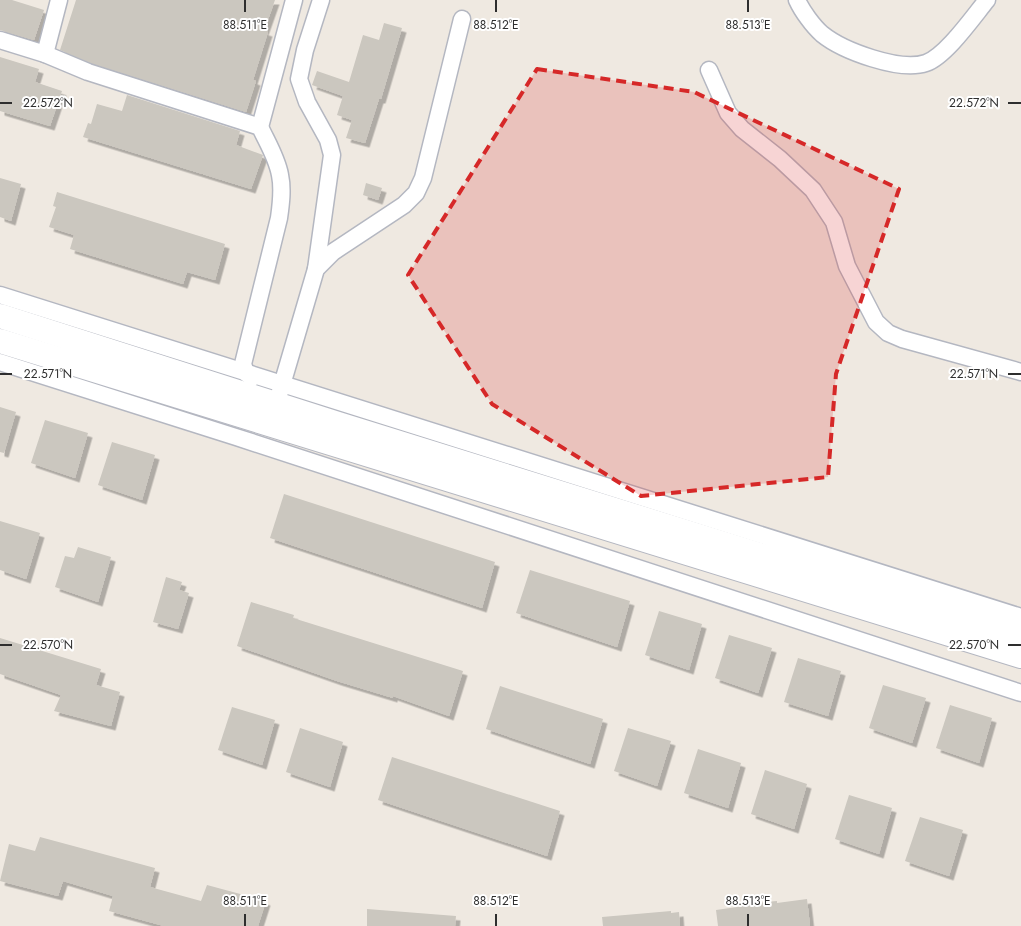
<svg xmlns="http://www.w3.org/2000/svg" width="1021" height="926" font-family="Jost,sans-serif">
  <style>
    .building { fill: #cbc7bf; filter: url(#shadow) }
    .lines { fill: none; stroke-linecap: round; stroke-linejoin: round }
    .minor-casing { stroke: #b4b7c1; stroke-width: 19 }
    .secondary-casing { stroke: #b4b7c1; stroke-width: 26 }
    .minor { stroke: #fff; stroke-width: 16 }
    .secondary { stroke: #fff; stroke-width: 24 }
    .marked { fill: #d62828; fill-opacity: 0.2; stroke: #d62828; stroke-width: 4; stroke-dasharray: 10 6; stroke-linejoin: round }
    .ticks { fill: none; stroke: #2e2e2e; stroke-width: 2 }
    .ticks-label { font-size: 12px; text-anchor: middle; fill: #2e2e2e; stroke: #fff; stroke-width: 4; stroke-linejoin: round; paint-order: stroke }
  </style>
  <defs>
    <filter id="shadow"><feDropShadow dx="4.5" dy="4.5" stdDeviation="0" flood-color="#0004"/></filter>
  </defs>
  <rect width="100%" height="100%" fill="#efe9e1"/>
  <g class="building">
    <path d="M 0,0 L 12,0 L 44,10 L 34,40 L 0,30 Z"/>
    <path d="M 76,0 L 275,0 L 264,31 L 268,32 L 253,80 L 256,81 L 246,112 L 91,63 L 60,50 Z"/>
    <path d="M 384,23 L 402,28 L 381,99 L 379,99 L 365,143 L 346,138 L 352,120 L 337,115 L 343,96 L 312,85 L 317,71 L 349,82 L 363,35 L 379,40 Z"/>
    <path d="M 0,57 L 39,69 L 35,82 L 62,91 L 50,126 L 0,111 Z"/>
    <path d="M 127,95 L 240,131 L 236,145 L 263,155 L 251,189 L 83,137 L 88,123 L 91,124 L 97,104 L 122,111 Z"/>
    <path d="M 0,178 L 21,184 L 11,221 L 0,217 Z"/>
    <path d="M 366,183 L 382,188 L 378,200 L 363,195 Z"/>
    <path d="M 57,192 L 225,244 L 215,280 L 187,272 L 183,284 L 70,249 L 74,235 L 49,227 L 56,207 L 53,206 Z"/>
    <path d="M 0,407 L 16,412 L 4,453 L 0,452 Z"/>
    <path d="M 45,420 L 88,433 L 75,478 L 31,463 Z"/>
    <path d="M 112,442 L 155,455 L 142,500 L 98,485 Z"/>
    <path d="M 284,494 L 495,562 L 482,608 L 270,538 Z"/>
    <path d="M 0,521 L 40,533 L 26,579 L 0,570 Z"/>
    <path d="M 78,547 L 111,557 L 98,602 L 55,587 L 65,556 L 74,558 Z"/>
    <path d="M 530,570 L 630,601 L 617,647 L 516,613 Z"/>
    <path d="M 166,577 L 182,582 L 179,590 L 189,593 L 178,629 L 153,622 Z"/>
    <path d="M 251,602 L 294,615 L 293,618 L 463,671 L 449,716 L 393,696 L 393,698 L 337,681 L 237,646 Z"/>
    <path d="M 659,611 L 702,624 L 689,670 L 645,655 Z"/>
    <path d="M 729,635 L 772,648 L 758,693 L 715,678 Z"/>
    <path d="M 0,638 L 101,669 L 96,685 L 120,692 L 111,726 L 54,711 L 61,695 L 0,674 Z"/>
    <path d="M 798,658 L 841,671 L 828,716 L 784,702 Z"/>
    <path d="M 883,685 L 926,698 L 912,743 L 869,728 Z"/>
    <path d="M 500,686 L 603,719 L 590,764 L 486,729 Z"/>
    <path d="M 950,705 L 992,718 L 979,763 L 936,748 Z"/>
    <path d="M 232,707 L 275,720 L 262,765 L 218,750 Z"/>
    <path d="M 300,728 L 343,742 L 330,787 L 286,772 Z"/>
    <path d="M 628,728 L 671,741 L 657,786 L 614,771 Z"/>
    <path d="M 698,749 L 741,763 L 728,808 L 684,793 Z"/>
    <path d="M 392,757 L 560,811 L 547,856 L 378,800 Z"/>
    <path d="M 765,770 L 807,784 L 794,829 L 751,814 Z"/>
    <path d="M 849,795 L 892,808 L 879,854 L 835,839 Z"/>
    <path d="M 920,817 L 963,830 L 949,876 L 905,861 Z"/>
    <path d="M 40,837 L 155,868 L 150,887 L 201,901 L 207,885 L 266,901 L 258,926 L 164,926 L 109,911 L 113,896 L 63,881 L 58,896 L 0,881 L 9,844 L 35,851 Z"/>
    <path d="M 807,899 L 810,926 L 718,926 L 716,910 L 744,906 L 743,904 L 777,901 L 777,903 Z"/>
    <path d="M 367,909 L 456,916 L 455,926 L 367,926 Z"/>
    <path d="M 671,911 L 671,913 L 679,912 L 680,926 L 603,926 L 602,917 Z"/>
  </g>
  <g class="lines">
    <g class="minor-casing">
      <g id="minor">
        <path d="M 797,0 C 802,11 813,26 822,34 C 843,51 900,72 926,63 C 946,56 973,17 987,0"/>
        <path d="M 0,40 L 45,54 L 88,72 L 260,127 C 267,142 277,158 280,175 C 283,189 281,204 279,218 L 243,364 L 246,373 L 252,378"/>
        <path d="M 45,54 L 59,0"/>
        <path d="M 709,70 L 728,113 L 742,129 L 780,159 L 813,190 L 834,222 L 847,266 L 876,322 L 888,333 L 902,339 L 1021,372"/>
        <path d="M 260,127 L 294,0"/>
        <path d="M 316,269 L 332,155 L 328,140 L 307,102 L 299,79 L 305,50 L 321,0"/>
        <path d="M 0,295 L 1021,617"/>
        <path d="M 0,362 L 236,437 L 1021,693"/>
        <path d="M 279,395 L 316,269 L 333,252 L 404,205 L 416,193 L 423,178 L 462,19"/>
      </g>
    </g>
    <g class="secondary-casing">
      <g id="secondary">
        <path d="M 0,316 L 338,424 L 1021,636"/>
        <path d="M 0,341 L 1021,656"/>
      </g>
    </g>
    <use href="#minor" class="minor"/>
    <use href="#secondary" class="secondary"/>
  </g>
  <path class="marked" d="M 537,69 L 694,92 L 899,189 L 836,374 L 828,477 L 641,496 L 492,404 L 408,275 Z"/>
  <path class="ticks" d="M 245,0 L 245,12M 496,0 L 496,12M 748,0 L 748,12M 0,103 L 12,103M 1008,103 L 1021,103M 0,374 L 12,374M 1008,374 L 1021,374M 0,645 L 12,645M 1008,645 L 1021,645M 245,914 L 245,926M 496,914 L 496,926M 748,914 L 748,926"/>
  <g class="ticks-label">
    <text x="245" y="29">88.511°E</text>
    <text x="496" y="29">88.512°E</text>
    <text x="748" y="29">88.513°E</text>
    <text x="48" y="107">22.572°N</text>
    <text x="974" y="107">22.572°N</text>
    <text x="48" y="378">22.571°N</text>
    <text x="974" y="378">22.571°N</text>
    <text x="48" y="649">22.570°N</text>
    <text x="974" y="649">22.570°N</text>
    <text x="245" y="905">88.511°E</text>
    <text x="496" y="905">88.512°E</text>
    <text x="748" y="905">88.513°E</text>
  </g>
</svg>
